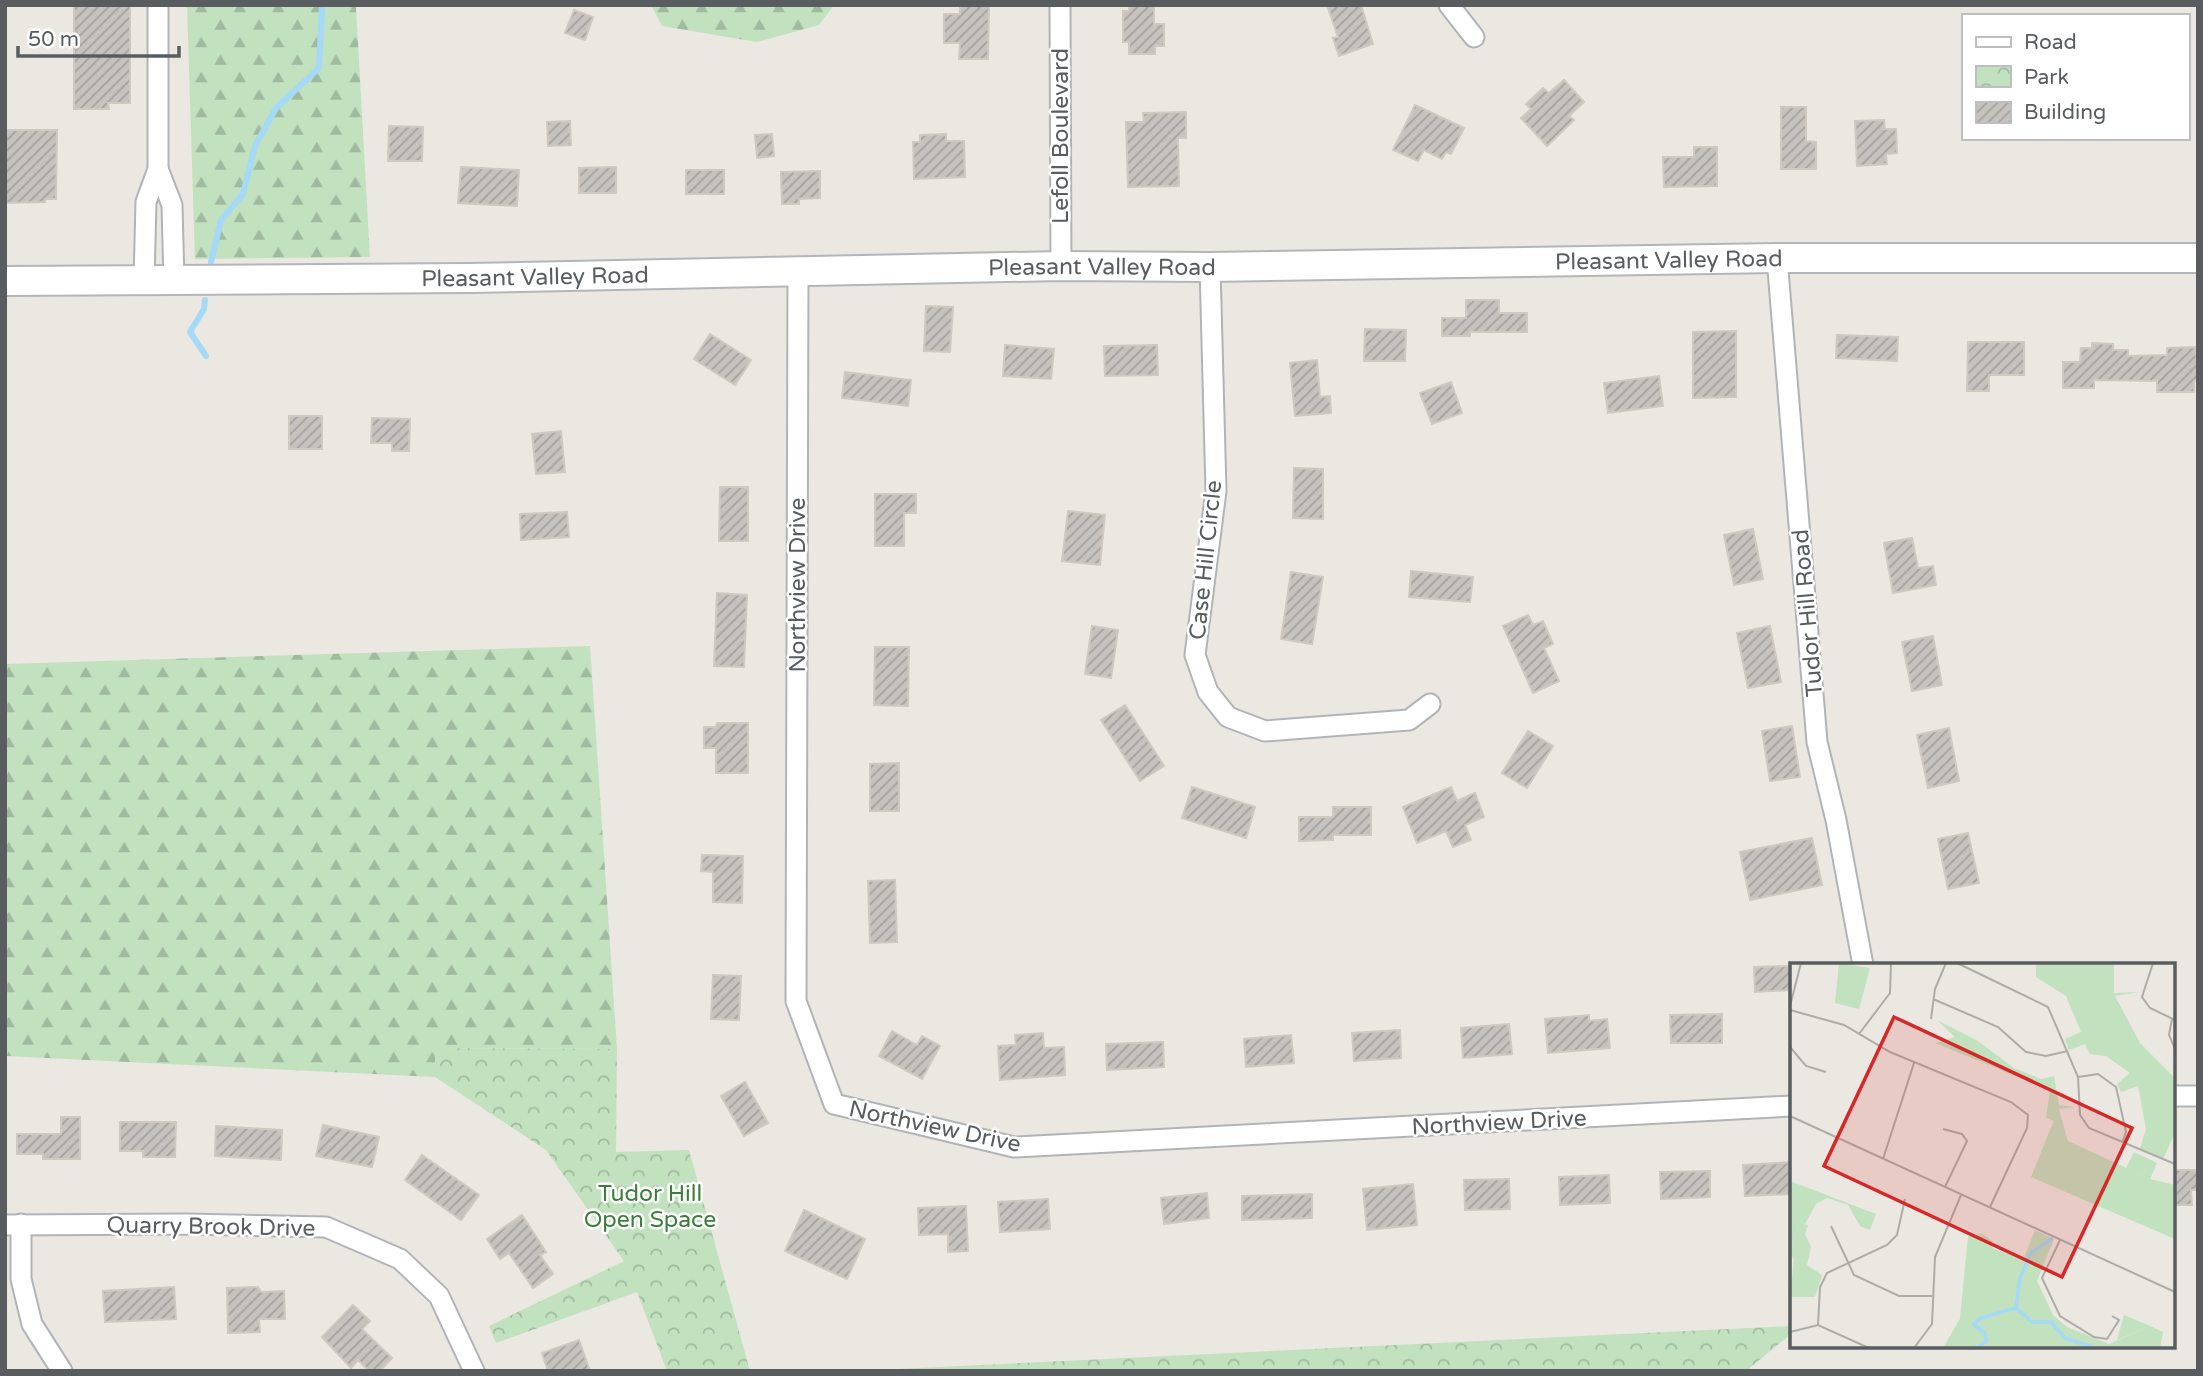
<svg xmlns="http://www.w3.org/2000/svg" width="2203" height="1376" font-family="'Varela Round',sans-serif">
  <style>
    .forest { fill: url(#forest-firs) }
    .park { fill: url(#park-crowns) }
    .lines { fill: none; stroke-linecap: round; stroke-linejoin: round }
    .stream { stroke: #a4d9f7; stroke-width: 6 }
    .building { fill: url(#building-hatch); stroke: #cfc9c0; stroke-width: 2 }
    .street-casing { stroke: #b1b4b7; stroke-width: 23 }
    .secondary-casing { stroke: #b2b6ba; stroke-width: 32 }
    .street { stroke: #fff; stroke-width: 19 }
    .secondary { stroke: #fff; stroke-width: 28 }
    .labels { text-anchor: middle; stroke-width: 5; stroke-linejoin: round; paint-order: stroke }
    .street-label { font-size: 23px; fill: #595d60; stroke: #fff }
    .park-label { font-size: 23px; fill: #3c7e3b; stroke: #fff }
    .inset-river { fill: none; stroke: #a4d9f7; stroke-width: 3.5 }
    .inset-road { fill: none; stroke: #adaca9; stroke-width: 2 }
    .view { fill: #d62828; fill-opacity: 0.15; stroke: #d62828; stroke-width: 3.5 }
    .inset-edge { fill: none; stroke: #595d60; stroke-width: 3.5 }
  </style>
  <defs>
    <pattern id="forest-firs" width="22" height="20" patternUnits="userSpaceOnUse" patternTransform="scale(1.75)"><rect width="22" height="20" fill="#c1e1bf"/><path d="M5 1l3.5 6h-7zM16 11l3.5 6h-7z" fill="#a0ba9f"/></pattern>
    <pattern id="park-crowns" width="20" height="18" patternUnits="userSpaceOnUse" patternTransform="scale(1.75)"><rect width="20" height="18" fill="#c1e1bf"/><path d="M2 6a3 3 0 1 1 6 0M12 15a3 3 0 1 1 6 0" fill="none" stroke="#a0ba9f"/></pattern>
    <pattern id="building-hatch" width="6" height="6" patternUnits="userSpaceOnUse" patternTransform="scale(1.75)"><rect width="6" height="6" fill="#c6c3be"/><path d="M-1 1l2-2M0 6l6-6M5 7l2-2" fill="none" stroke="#a4a29e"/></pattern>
  </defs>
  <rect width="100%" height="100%" fill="#ebe8e1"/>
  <g class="forest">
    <path d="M 187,5 L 362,5 L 356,7 L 370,257 L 195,259 Z"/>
    <path d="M 651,5 L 834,5 L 819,25 L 757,42 L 662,26 Z"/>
    <path d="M 590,646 L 617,1049 L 436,1048 L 435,1077 L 5,1056 L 5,664 Z"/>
  </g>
  <g class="park">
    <path d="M 435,1048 L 617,1049 L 616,1152 L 689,1150 L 750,1371 L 667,1371 L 637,1292 L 496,1343 L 489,1326 L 624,1261 L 546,1150 L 435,1077 Z"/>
    <path d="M 1792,1326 L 1792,1333 L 1746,1371 L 855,1371 Z"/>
  </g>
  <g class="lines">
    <g class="stream">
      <path d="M 211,262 L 221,220 L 243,194 L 255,146 L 276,108 L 319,68 L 322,5"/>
      <path d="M 205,300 L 204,309 L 190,332 L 206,356"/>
    </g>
  </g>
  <g class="building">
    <path d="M 74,5 L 130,5 L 130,103 L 108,103 L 109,109 L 74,109 Z"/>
    <path d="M 960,5 L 989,5 L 988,59 L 959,59 L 960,43 L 944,43 L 944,14 L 960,14 Z"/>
    <path d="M 1129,5 L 1154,5 L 1154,24 L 1164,24 L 1164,46 L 1155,46 L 1155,54 L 1129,54 L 1129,42 L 1123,42 L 1123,11 L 1129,11 Z"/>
    <path d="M 1327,5 L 1361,5 L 1373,44 L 1339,56 L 1333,38 L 1338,37 Z"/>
    <path d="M 574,10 L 593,17 L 585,40 L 565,33 Z"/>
    <path d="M 1564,80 L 1584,102 L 1569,116 L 1574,120 L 1547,146 L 1521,118 L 1531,109 L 1526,104 L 1543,88 L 1549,93 Z"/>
    <path d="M 1415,105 L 1464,128 L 1451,154 L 1446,152 L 1442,159 L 1424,150 L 1418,161 L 1393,150 Z"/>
    <path d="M 1781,107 L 1806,107 L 1806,141 L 1816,142 L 1816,169 L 1781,169 Z"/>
    <path d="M 1186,112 L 1186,138 L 1178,138 L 1179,186 L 1128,187 L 1126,122 L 1144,122 L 1143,113 Z"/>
    <path d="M 1884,120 L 1885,129 L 1896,129 L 1897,153 L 1886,154 L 1887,164 L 1857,166 L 1855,121 Z"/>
    <path d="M 570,121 L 571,145 L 548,146 L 547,122 Z"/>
    <path d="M 389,126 L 423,127 L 422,161 L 388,161 Z"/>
    <path d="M 5,130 L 57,130 L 56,199 L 45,199 L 45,202 L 5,203 Z"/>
    <path d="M 772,134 L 774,156 L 757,158 L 755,135 Z"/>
    <path d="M 946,134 L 946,141 L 964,141 L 965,177 L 914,179 L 913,142 L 920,142 L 920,135 Z"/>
    <path d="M 1694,147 L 1717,147 L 1717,186 L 1664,187 L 1663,157 L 1694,157 Z"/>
    <path d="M 461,167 L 519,170 L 517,206 L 458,203 Z"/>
    <path d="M 616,167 L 616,193 L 579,193 L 579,168 Z"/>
    <rect x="686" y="170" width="38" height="24"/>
    <path d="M 820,171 L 820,198 L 799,199 L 799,204 L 782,204 L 781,172 Z"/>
    <path d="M 1466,300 L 1499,300 L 1499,313 L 1527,313 L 1527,332 L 1470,332 L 1470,336 L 1442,336 L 1442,318 L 1466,318 Z"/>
    <path d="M 926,306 L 953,307 L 950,352 L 924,351 Z"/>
    <path d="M 1365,329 L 1406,330 L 1405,361 L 1364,361 Z"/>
    <path d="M 1736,331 L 1736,397 L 1693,398 L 1693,332 Z"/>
    <path d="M 710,334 L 751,360 L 735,385 L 694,359 Z"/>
    <path d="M 1837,335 L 1898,337 L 1897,361 L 1836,358 Z"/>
    <path d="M 1968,342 L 2024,342 L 2024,375 L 1989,375 L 1989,391 L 1967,391 Z"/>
    <path d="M 2092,343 L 2113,344 L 2113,350 L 2128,350 L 2128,356 L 2167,355 L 2167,348 L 2196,347 L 2198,380 L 2194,381 L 2194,392 L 2157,392 L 2157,381 L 2094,380 L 2094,388 L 2063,388 L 2063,362 L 2080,362 L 2081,348 L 2092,348 Z"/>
    <path d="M 1005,345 L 1054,349 L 1051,379 L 1003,376 Z"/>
    <path d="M 1157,345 L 1158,375 L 1105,376 L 1104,346 Z"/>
    <path d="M 1317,360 L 1320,397 L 1330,396 L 1331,413 L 1295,416 L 1290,363 Z"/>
    <path d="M 845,372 L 911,380 L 908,406 L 842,398 Z"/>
    <path d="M 1659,376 L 1663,406 L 1608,413 L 1604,383 Z"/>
    <path d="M 1451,382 L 1462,413 L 1432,424 L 1420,393 Z"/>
    <rect x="289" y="416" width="33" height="33"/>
    <path d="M 372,418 L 410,419 L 409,451 L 392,451 L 392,443 L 371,443 Z"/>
    <path d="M 561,431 L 565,472 L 536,474 L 532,434 Z"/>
    <path d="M 1294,468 L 1323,469 L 1323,519 L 1293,518 Z"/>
    <path d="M 720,487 L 748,487 L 748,541 L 719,541 Z"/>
    <path d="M 875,494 L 916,494 L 916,513 L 904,513 L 904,546 L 875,546 Z"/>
    <path d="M 1068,511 L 1105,515 L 1100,565 L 1062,561 Z"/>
    <path d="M 567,512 L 569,537 L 521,540 L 520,514 Z"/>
    <path d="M 1753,529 L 1763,579 L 1734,585 L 1724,535 Z"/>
    <path d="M 1912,538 L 1918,568 L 1933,566 L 1936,585 L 1893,593 L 1884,543 Z"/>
    <path d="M 1411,571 L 1473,577 L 1470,602 L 1409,597 Z"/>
    <path d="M 1291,572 L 1323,577 L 1312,644 L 1281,639 Z"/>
    <path d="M 717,593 L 747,595 L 744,667 L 714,666 Z"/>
    <path d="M 1528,615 L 1533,625 L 1543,621 L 1553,644 L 1544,648 L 1559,681 L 1533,693 L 1503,626 Z"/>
    <path d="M 1092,626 L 1118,630 L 1111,678 L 1085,674 Z"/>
    <path d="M 1770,626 L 1781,682 L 1748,688 L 1737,633 Z"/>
    <path d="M 1933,636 L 1942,685 L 1912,691 L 1902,642 Z"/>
    <path d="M 875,647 L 909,647 L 908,706 L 874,705 Z"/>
    <path d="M 1125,705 L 1164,766 L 1140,781 L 1101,720 Z"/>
    <path d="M 717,723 L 748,723 L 748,773 L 716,773 L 716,748 L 704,748 L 704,727 L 716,727 Z"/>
    <path d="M 1792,726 L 1800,777 L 1770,781 L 1762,731 Z"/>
    <path d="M 1949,728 L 1959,781 L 1928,788 L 1917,735 Z"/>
    <path d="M 1528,731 L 1553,746 L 1527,788 L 1502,773 Z"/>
    <path d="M 899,763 L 899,811 L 870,811 L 870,764 Z"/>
    <path d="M 1192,787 L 1255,807 L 1246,838 L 1182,818 Z"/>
    <path d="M 1451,787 L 1457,801 L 1475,793 L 1484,817 L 1465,825 L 1471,840 L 1453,847 L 1446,831 L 1417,843 L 1403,807 Z"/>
    <path d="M 1333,807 L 1371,807 L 1371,835 L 1333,835 L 1333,840 L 1299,841 L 1299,817 L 1333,817 Z"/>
    <path d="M 1968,833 L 1979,883 L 1948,889 L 1938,839 Z"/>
    <path d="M 1812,838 L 1822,885 L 1750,900 L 1740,852 Z"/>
    <path d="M 702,855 L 743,856 L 742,903 L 713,902 L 713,872 L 701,871 Z"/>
    <path d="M 895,880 L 897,942 L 870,943 L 868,881 Z"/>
    <path d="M 1790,966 L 1791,990 L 1755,992 L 1754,967 Z"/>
    <path d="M 713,975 L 741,976 L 739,1020 L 711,1019 Z"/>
    <path d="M 1722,1014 L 1722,1043 L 1671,1043 L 1670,1015 Z"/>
    <path d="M 1589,1015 L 1589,1021 L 1607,1019 L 1610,1048 L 1548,1053 L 1545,1019 Z"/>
    <path d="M 1509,1024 L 1512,1054 L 1463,1058 L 1461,1028 Z"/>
    <path d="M 1400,1030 L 1401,1058 L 1354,1061 L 1352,1033 Z"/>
    <path d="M 892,1031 L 917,1045 L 922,1036 L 940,1046 L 922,1079 L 879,1056 Z"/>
    <path d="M 1043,1033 L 1044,1048 L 1064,1047 L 1065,1075 L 1000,1080 L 998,1046 L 1016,1045 L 1015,1035 Z"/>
    <path d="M 1291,1035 L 1294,1063 L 1246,1067 L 1244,1039 Z"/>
    <path d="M 1163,1042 L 1164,1067 L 1107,1070 L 1106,1044 Z"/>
    <path d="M 745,1082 L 768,1123 L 744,1136 L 721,1096 Z"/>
    <path d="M 61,1117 L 80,1117 L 80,1159 L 43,1159 L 43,1154 L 17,1154 L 17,1134 L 61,1134 Z"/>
    <path d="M 120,1122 L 176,1122 L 175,1157 L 143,1157 L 143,1151 L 120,1151 Z"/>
    <path d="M 323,1125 L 379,1137 L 372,1167 L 316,1156 Z"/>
    <path d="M 216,1126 L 282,1130 L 281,1160 L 215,1156 Z"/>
    <path d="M 422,1155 L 479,1195 L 461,1220 L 405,1180 Z"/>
    <path d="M 1792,1162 L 1792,1194 L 1745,1196 L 1743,1165 Z"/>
    <path d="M 2173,1170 L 2198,1170 L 2198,1190 L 2191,1190 L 2192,1205 L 2173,1205 Z"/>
    <path d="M 1710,1171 L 1710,1197 L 1661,1199 L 1660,1172 Z"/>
    <path d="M 1609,1175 L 1610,1203 L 1560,1205 L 1559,1177 Z"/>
    <path d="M 1509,1179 L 1510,1209 L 1465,1210 L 1464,1180 Z"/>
    <path d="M 1413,1184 L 1417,1225 L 1367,1230 L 1363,1189 Z"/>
    <path d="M 1207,1193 L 1209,1218 L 1164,1224 L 1161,1198 Z"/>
    <path d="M 1312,1194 L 1312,1218 L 1242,1220 L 1242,1196 Z"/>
    <path d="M 1048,1199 L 1050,1229 L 1000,1232 L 998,1202 Z"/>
    <path d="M 966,1206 L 968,1251 L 948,1252 L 948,1234 L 919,1235 L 918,1208 Z"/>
    <path d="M 804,1210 L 865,1239 L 847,1279 L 785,1251 Z"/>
    <path d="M 522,1215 L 546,1252 L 540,1255 L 553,1274 L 533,1288 L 509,1253 L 500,1259 L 487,1239 Z"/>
    <path d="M 174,1287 L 176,1319 L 105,1322 L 103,1291 Z"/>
    <path d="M 258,1287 L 261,1292 L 284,1291 L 285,1319 L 259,1319 L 260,1332 L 228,1333 L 227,1288 Z"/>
    <path d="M 353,1305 L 370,1321 L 362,1329 L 392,1358 L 380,1371 L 369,1371 L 358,1360 L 351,1368 L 322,1337 Z"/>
    <path d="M 579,1340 L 590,1371 L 548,1371 L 542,1353 Z"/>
  </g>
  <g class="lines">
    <g class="street-casing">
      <g id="street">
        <path d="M 1060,5 L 1061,266"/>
        <path d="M 1449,5 L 1474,37"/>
        <path d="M 158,169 L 172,205 L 174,282"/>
        <path d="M 1777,258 L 1817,742 L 1836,820 L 1863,965"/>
        <path d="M 1210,267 L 1216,491 L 1195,655 L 1208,692 L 1228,717 L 1265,731 L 1409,720 L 1430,704"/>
        <path d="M 798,271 L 796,1001 L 834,1104 L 1014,1147 L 1792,1106"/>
        <path d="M 144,281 L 146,202 L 158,169 L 158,5"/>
        <path d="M 2173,1096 L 2198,1096"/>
        <path d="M 21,1224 L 21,1279 L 32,1324 L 62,1371"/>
        <path d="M 5,1225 L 187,1224 L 326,1227 L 400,1259 L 439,1296 L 474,1371"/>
      </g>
    </g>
    <g class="secondary-casing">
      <g id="secondary">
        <path id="s1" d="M 5,281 L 469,278 L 1061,266 L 1210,267 L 1777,258 L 2198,258"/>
      </g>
    </g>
    <use href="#street" class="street"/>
    <use href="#secondary" class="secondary"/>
  </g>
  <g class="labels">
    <g class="street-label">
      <text transform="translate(1060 136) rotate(-90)" y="8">Lefoll Boulevard</text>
      <text dy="8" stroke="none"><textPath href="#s1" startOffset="1664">Pleasant Valley Road</textPath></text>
      <text dy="8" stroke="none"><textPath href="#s1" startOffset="1097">Pleasant Valley Road</textPath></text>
      <text dy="8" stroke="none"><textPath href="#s1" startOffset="530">Pleasant Valley Road</textPath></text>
      <text transform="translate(1205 560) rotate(-84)" y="8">Case Hill Circle</text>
      <text transform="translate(797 585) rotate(-90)" y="8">Northview Drive</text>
      <text transform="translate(1807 613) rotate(-95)" y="8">Tudor Hill Road</text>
      <text transform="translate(1499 1122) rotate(-3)" y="8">Northview Drive</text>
      <text transform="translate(935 1126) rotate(12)" y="8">Northview Drive</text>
      <text transform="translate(211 1226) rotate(1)" y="8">Quarry Brook Drive</text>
    </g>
    <g class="park-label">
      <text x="650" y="1201">Tudor Hill<tspan x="650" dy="26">Open Space</tspan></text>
    </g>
  </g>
  <g transform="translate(1790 963)">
    <rect width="385" height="385" fill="#ebe8e1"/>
    <path d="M 334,352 L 360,363 L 327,377 Z" fill="#c1e1bf"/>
    <path d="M 49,0 L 80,5 L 69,46 L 45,40 ZM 259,169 L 360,216 L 385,222 L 385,276 L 241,214 ZM 0,218 L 86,251 L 80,267 L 70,263 L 58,242 L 37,235 L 26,241 L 15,261 L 9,259 L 0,293 ZM 245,267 L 264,276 L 247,318 L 263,352 L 277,364 L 319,381 L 360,363 L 373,369 L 370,385 L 169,385 L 164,367 L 170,356 L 178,273 L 193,271 L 202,278 L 203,286 L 234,295 Z" fill="#c1e1bf"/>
    <path d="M 246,0 L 324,0 L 324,30 L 350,29 L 325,33 L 350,80 L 385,115 L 385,170 L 373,196 L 350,186 L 356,166 L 348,123 L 331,129 L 327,121 L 340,110 L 316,93 L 300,91 L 295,81 L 279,87 L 275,76 L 291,69 L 276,33 L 246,14 ZM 147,57 L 188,78 L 224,105 L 251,116 L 264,113 L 269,142 L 286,144 L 269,146 L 278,179 L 259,169 L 264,158 L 256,155 L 260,127 L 145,80 L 165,74 ZM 344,189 L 367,200 L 360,216 L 336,205 ZM 9,259 L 18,262 L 15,271 L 21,284 L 17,302 L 32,312 L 25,334 L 0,334 L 4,296 L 0,293 ZM 173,334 L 284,385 L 153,385 L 170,356 Z" fill="#c1e1bf"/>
    <path class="inset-river" d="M 263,275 L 241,290 L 230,315 L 226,345 L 242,359 L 261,359 L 275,375 L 305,385M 179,385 L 189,384 L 196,378 L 195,370 L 184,362 L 188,356 L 225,345"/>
    <path class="inset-road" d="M 167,0 L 258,44 L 288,114 L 290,152 L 299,165 L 385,201M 363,0 L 352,34 L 360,45 L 385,57M 143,36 L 208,64 L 236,89 L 256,93 L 278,88M 0,43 L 11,0M 0,47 L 54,62 L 100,89 L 221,139 L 238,152 L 237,165 L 200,244M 141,56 L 145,26 L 156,0M 382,56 L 379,72 L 385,86M 69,71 L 100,30 L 101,0M 0,84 L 16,103 L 36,109M 288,114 L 308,111 L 326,124 L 336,169 L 332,180M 0,153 L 385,329M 153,166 L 172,171 L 177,178 L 155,224M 93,196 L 124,100M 41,263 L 64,312 L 109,333 L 142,333M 270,277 L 252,315 L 270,353 L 304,374 L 317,376 L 329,357 L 322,353M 28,362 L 30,324 L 37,310 L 97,282 L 107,272 L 115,236M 0,369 L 28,362 L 79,385M 124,385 L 142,361 L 145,294 L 171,232"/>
    <path class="view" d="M 104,54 L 342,165 L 272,314 L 34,203 Z"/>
    <rect width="385" height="385" class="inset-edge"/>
  </g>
  <rect width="2203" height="1376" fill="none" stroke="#595d60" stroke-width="14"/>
  <rect x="1962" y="14" width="228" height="126" fill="#ffffff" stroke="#bdbebf" stroke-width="2"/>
  <rect x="1976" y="37" width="35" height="10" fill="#ffffff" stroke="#bdbebf" stroke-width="2"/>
  <text x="2024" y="49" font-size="21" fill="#595d60">Road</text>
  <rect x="1976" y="66" width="35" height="21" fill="url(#park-crowns)" stroke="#bdbebf" stroke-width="2"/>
  <text x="2024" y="84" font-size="21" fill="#595d60">Park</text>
  <rect x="1976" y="102" width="35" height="21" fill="url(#building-hatch)" stroke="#bdbebf" stroke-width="2"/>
  <text x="2024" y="119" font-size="21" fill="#595d60">Building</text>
  <path d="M18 46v10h161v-10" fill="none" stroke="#595d60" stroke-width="3.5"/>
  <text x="28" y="46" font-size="21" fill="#595d60" stroke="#ffffff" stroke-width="5" paint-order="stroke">50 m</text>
</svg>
